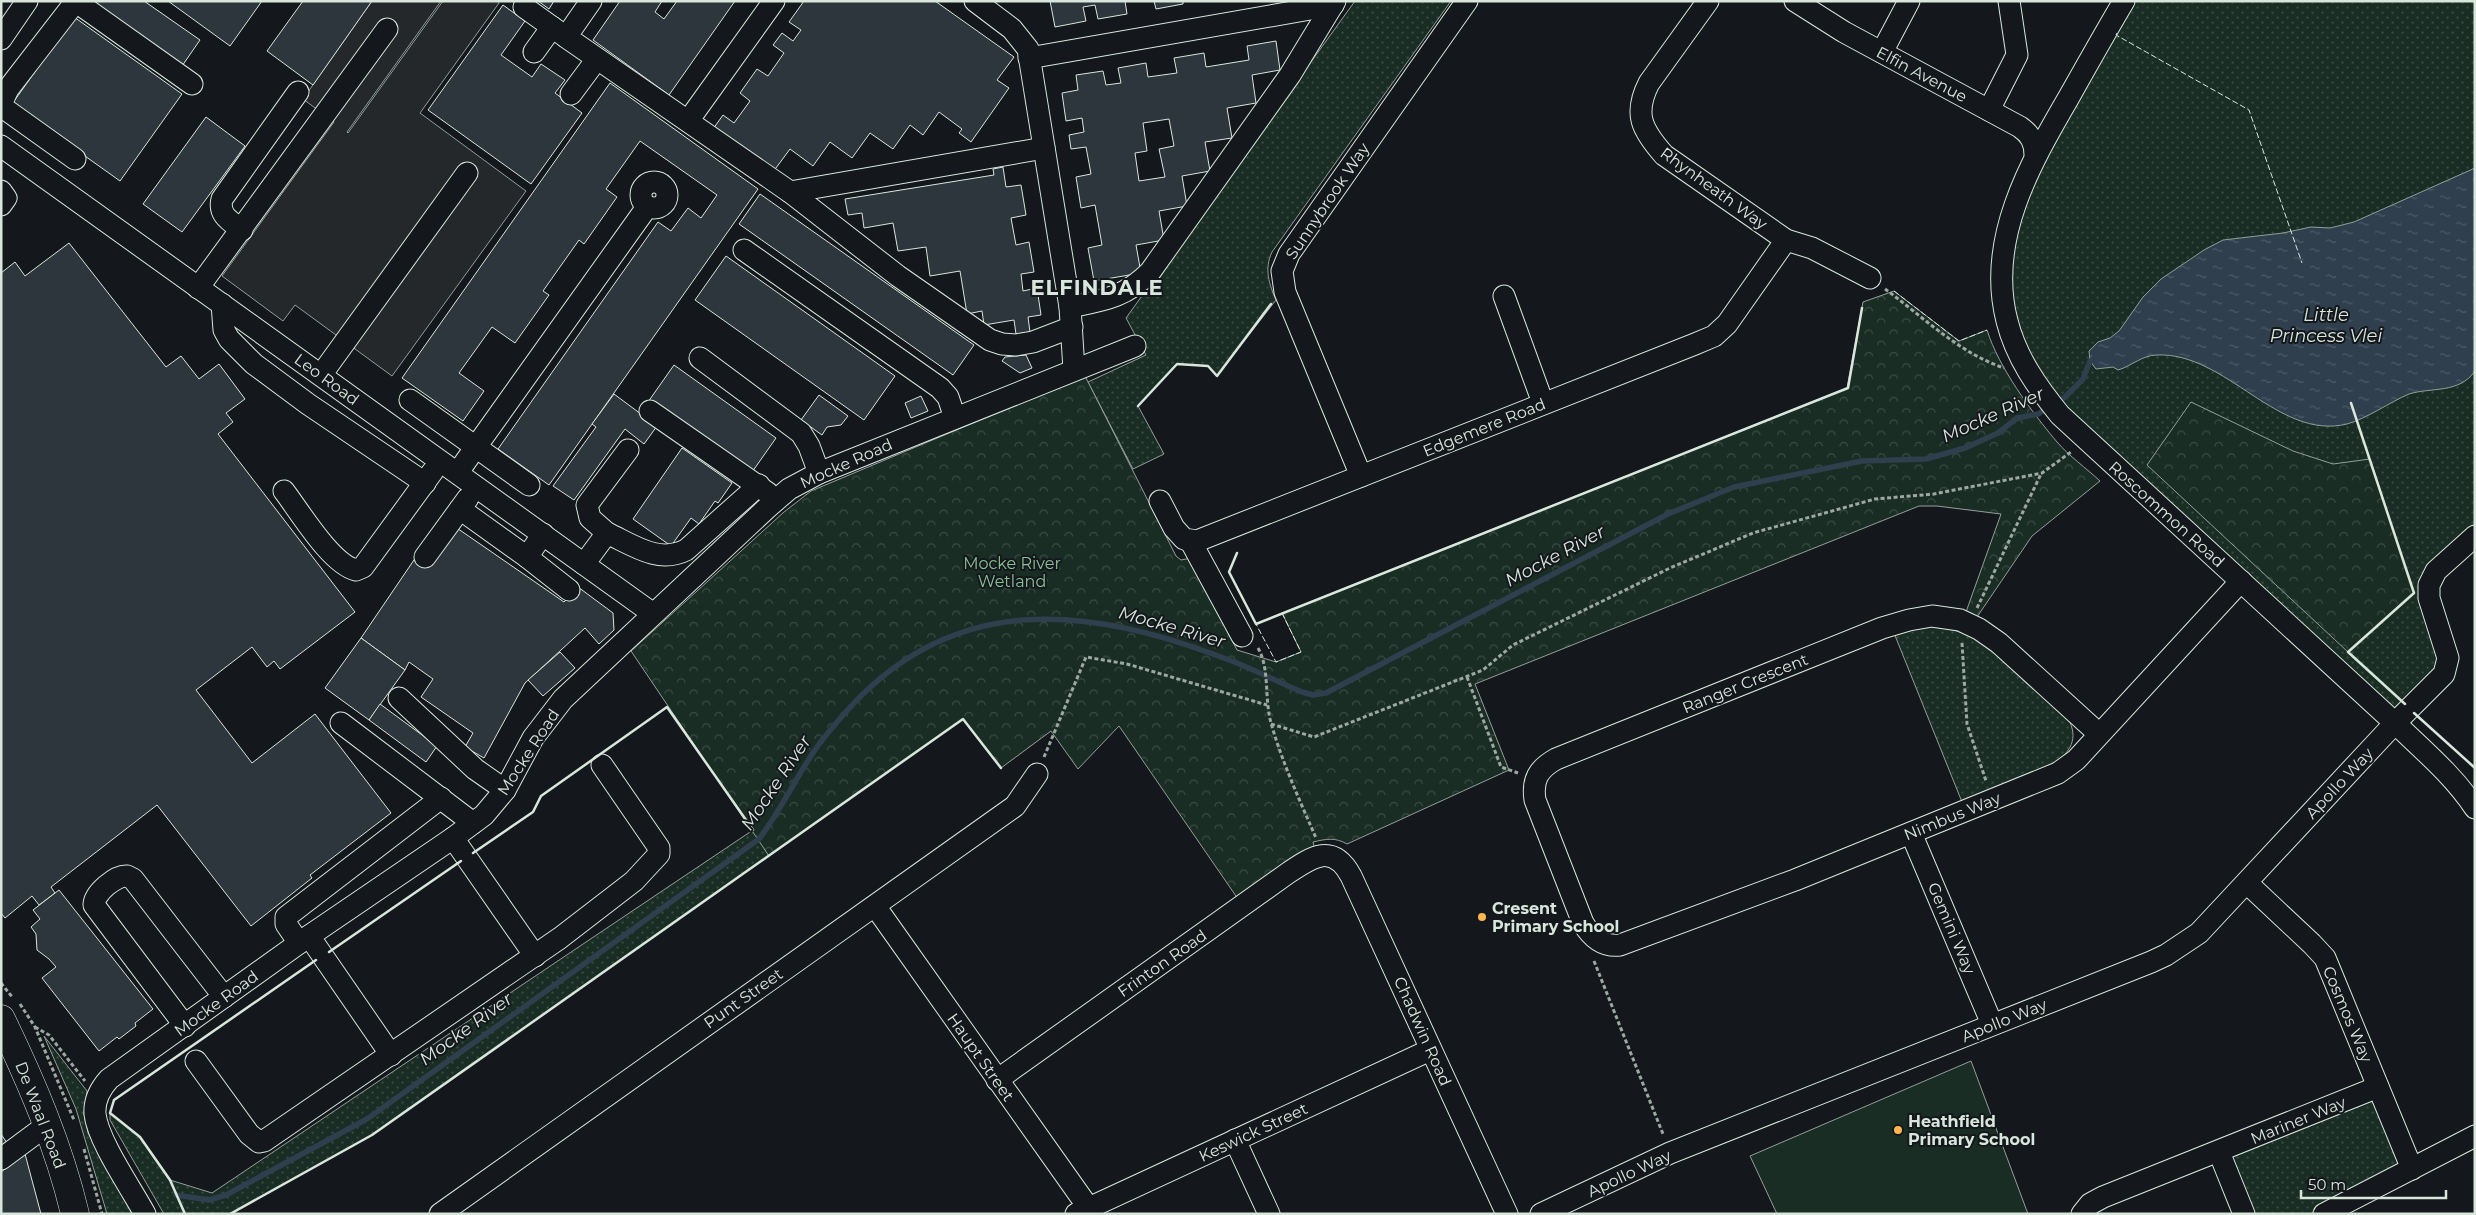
<svg xmlns="http://www.w3.org/2000/svg" width="2476" height="1215" font-family="Montserrat,sans-serif">
  <style>
    .grass { fill: url(#grass-dots); stroke: #939e99 }
    .forest { fill: url(#forest-crowns); stroke: #939e99 }
    .garden { fill: #1a2d24; stroke: #939e99 }
    .parking { fill: #24282b; stroke: #939e99 }
    .water { fill: url(#water-ripples); stroke: #939e99 }
    .lines { fill: none; stroke-linecap: round; stroke-linejoin: round }
    .stream { stroke: #2f3f4d; stroke-width: 5.5 }
    .building { fill: #2c363c; stroke: #d8e6dc; fill-rule: evenodd }
    .minor-casing { stroke: #d8e6dc; stroke-width: 23 }
    .major-casing { stroke: #d8e6dc; stroke-width: 29 }
    .path { stroke: #9da8a2; stroke-width: 3; stroke-dasharray: 4 2.5; stroke-linecap: butt }
    .minor { stroke: #14181c; stroke-width: 21 }
    .major { stroke: #14181c; stroke-width: 28 }
    .fence { stroke: #d8e6dc; stroke-width: 1; stroke-dasharray: 6 2.5; stroke-linecap: butt }
    .wall { stroke: #d8e6dc; stroke-width: 2.5 }
    .poi-dot { fill: #ffb74d; stroke: #14181c; stroke-width: 2 }
    .labels { text-anchor: middle; stroke-width: 4; stroke-linejoin: round; paint-order: stroke }
    .street-label { font-size: 16px; fill: #d8e6dc; stroke: #14181c }
    .park-label { font-size: 16px; fill: #8ac095; stroke: #14181c }
    .poi-label { font-size: 16px; font-weight: bold; fill: #d8e6dc; stroke: #14181c; text-anchor: start }
    .water-label { font-size: 18px; font-style: italic; fill: #d8e6dc; stroke: #14181c }
    .district-label { font-size: 21px; font-weight: bold; letter-spacing: 1px; fill: #d8e6dc; stroke: #14181c }
  </style>
  <defs>
    <pattern id="grass-dots" width="8" height="8" patternUnits="userSpaceOnUse" patternTransform="scale(1.25)"><rect width="8" height="8" fill="#1a2d24"/><path d="M2 2h.1M6 6h.1" fill="none" stroke="#3b4b43" stroke-width="1.8" stroke-linecap="round"/></pattern>
    <pattern id="forest-crowns" width="20" height="18" patternUnits="userSpaceOnUse" patternTransform="scale(1.25)"><rect width="20" height="18" fill="#1a2d24"/><path d="M2 6a3 3 0 1 1 6 0M12 15a3 3 0 1 1 6 0" fill="none" stroke="#3b4b43"/></pattern>
    <pattern id="water-ripples" width="26" height="14" patternUnits="userSpaceOnUse" patternTransform="scale(1.25)"><rect width="26" height="14" fill="#2f3f4d"/><path d="M2 4q2-2 4 0t4 0M15 11q2-2 4 0t4 0" fill="none" stroke="#4c5b66"/></pattern>
  </defs>
  <rect width="100%" height="100%" fill="#14181c"/>
  <g class="grass">
    <path d="M 1355,1 L 1451,1 L 1272,252 C 1264,269 1269,284 1276,300 L 1217,376 L 1208,366 L 1177,364 L 1138,406 L 1164,454 L 1133,469 L 1088,382 L 1146,355 L 1126,318 Z"/>
    <path d="M 2133,1 L 2475,1 L 2475,536 L 2431,578 L 2448,658 L 2395,723 L 2060,415 L 2006,320 L 2011,215 Z"/>
    <path d="M 1925,626 C 1946,628 1963,631 1983,641 L 2068,718 C 2079,739 2071,752 2052,765 L 1962,802 L 1894,633 Z"/>
    <path d="M 753,830 L 769,856 L 372,1135 L 230,1214 L 164,1214 L 110,1120 L 110,1113 L 140,1137 L 170,1180 L 212,1193 Z"/>
    <path d="M 44,1036 L 87,1091 L 84,1114 L 88,1133 L 132,1214 L 107,1214 L 76,1109 Z"/>
    <path d="M 2378,1087 L 2412,1169 L 2324,1214 L 2244,1214 L 2219,1152 Z"/>
  </g>
  <g class="forest">
    <path d="M 1894,291 L 1959,341 L 1987,330 C 1999,368 2031,411 2057,442 C 2069,456 2086,468 2100,481 L 2032,536 L 1977,617 L 1966,612 L 2001,514 L 1937,506 L 1919,506 L 1475,684 L 1509,770 L 1347,844 C 1335,837 1326,839 1313,842 L 1314,846 L 1238,899 L 1119,726 L 1078,769 L 1051,731 L 1001,768 L 963,719 L 769,856 L 631,651 L 784,512 L 811,491 L 1085,376 L 1176,556 L 1181,560 L 1191,558 L 1237,650 L 1276,662 L 1301,652 L 1282,613 L 1847,388 L 1863,302 Z"/>
    <path d="M 2191,402 L 2293,451 L 2333,464 L 2370,459 L 2414,593 L 2348,652 L 2147,465 Z"/>
  </g>
  <path class="garden" d="M 1971,1061 L 2028,1214 L 1777,1214 L 1750,1156 Z"/>
  <path class="parking" d="M 372,1 L 441,1 L 347,132 L 348,133 L 443,1 L 498,1 L 499,3 L 420,113 L 526,191 L 392,376 L 295,305 L 283,321 L 222,276 L 334,122 L 303,99 Z"/>
  <path class="water" d="M 2475,168 L 2475,371 C 2459,394 2431,387 2409,394 C 2388,403 2368,418 2347,424 C 2278,441 2226,352 2157,355 C 2142,355 2132,366 2118,370 L 2113,367 L 2096,369 L 2090,361 L 2089,351 L 2098,342 L 2110,338 L 2119,331 L 2143,297 L 2161,279 L 2204,250 L 2223,240 L 2283,233 L 2311,227 L 2330,228 L 2354,222 Z"/>
  <g class="lines">
    <path class="stream" d="M 176,1195 L 209,1200 L 226,1195 L 367,1119 L 759,839 C 779,813 793,783 811,756 C 820,741 833,727 844,714 C 953,589 1089,606 1229,660 C 1254,669 1277,682 1302,692 L 1313,695 L 1326,693 L 1668,514 L 1734,487 L 1862,461 L 1926,459 L 1965,448 L 1998,433 L 2017,418 L 2038,414 L 2064,398 L 2083,379 L 2090,361"/>
  </g>
  <g class="building">
    <path d="M 97,1 L 144,1 L 200,40 L 182,66 L 94,4 Z"/>
    <path d="M 168,1 L 262,1 L 230,46 Z"/>
    <path d="M 303,1 L 372,1 L 313,85 L 267,51 Z"/>
    <path d="M 538,1 L 554,1 L 549,9 Z"/>
    <path d="M 620,1 L 662,1 L 655,12 L 664,19 L 677,1 L 735,1 L 669,95 L 593,40 Z"/>
    <path d="M 804,1 L 935,1 L 1014,57 L 997,80 L 1009,88 L 971,142 L 959,133 L 962,129 L 939,112 L 923,135 L 910,125 L 893,149 L 870,133 L 852,158 L 830,142 L 813,166 L 790,149 L 773,172 L 713,129 L 723,115 L 734,123 L 750,101 L 740,93 L 757,69 L 768,76 L 784,53 L 773,45 L 782,33 L 793,41 L 801,30 L 789,22 Z"/>
    <path d="M 1050,1 L 1125,1 L 1127,14 L 1098,19 L 1095,5 L 1083,7 L 1086,21 L 1055,27 Z"/>
    <path d="M 1154,1 L 1183,1 L 1183,4 L 1156,9 Z"/>
    <path d="M 503,5 L 525,21 L 501,55 L 532,77 L 541,64 L 565,80 L 555,93 L 582,113 L 531,184 L 428,110 Z"/>
    <path d="M 74,17 L 182,94 L 120,181 L 12,104 Z"/>
    <path d="M 1276,41 L 1280,70 L 1252,75 L 1256,103 L 1227,108 L 1232,138 L 1205,142 L 1210,171 L 1182,176 L 1187,206 L 1159,211 L 1164,240 L 1136,245 L 1141,273 L 1094,281 L 1088,248 L 1102,245 L 1095,205 L 1081,208 L 1076,177 L 1091,174 L 1086,147 L 1071,149 L 1069,135 L 1084,132 L 1082,118 L 1066,121 L 1062,93 L 1078,90 L 1076,75 L 1103,71 L 1106,85 L 1121,83 L 1118,68 L 1146,63 L 1148,77 L 1177,73 L 1174,58 L 1204,53 L 1206,67 L 1249,60 L 1247,46 ZM 1169,119 L 1174,146 L 1159,149 L 1165,177 L 1139,181 L 1135,153 L 1147,151 L 1143,123 Z"/>
    <path d="M 610,83 L 758,189 L 549,485 L 498,449 L 658,222 L 671,231 L 688,208 L 701,218 L 717,195 L 640,141 L 606,189 L 617,197 L 584,244 L 579,240 L 543,291 L 549,295 L 515,343 L 492,327 L 459,373 L 484,391 L 463,421 L 402,378 Z"/>
    <path d="M 206,117 L 245,146 L 182,232 L 143,204 Z"/>
    <path d="M 1003,167 L 1006,187 L 1021,185 L 1026,215 L 1011,218 L 1016,245 L 1029,242 L 1034,272 L 1021,274 L 1023,291 L 1037,288 L 1041,315 L 1028,317 L 1030,332 L 1016,334 L 1014,320 L 984,325 L 982,311 L 967,314 L 960,271 L 930,276 L 926,247 L 898,251 L 893,223 L 864,228 L 862,213 L 848,215 L 845,199 L 994,175 L 993,169 Z"/>
    <path d="M 760,194 L 974,345 L 953,375 L 739,224 Z"/>
    <path d="M 69,243 L 166,367 L 181,356 L 199,379 L 219,364 L 245,399 L 226,413 L 233,422 L 218,434 L 355,612 L 280,669 L 274,661 L 267,667 L 252,647 L 196,690 L 252,763 L 315,714 L 391,813 L 310,875 L 312,878 L 251,926 L 157,805 L 51,887 L 55,893 L 39,905 L 32,896 L 5,918 L 1,913 L 1,273 L 15,262 L 25,276 Z"/>
    <path d="M 726,256 L 895,376 L 864,420 L 695,300 Z"/>
    <path d="M 1026,355 L 1032,368 L 1020,373 L 1002,361 L 1005,357 Z"/>
    <path d="M 674,365 L 776,438 L 750,475 L 648,402 Z"/>
    <path d="M 614,394 L 657,426 L 644,444 L 625,429 L 574,500 L 553,486 L 596,427 L 592,424 Z"/>
    <path d="M 819,395 L 848,416 L 841,425 L 827,427 L 822,435 L 801,420 Z"/>
    <path d="M 921,396 L 928,411 L 911,418 L 905,403 Z"/>
    <path d="M 682,448 L 732,483 L 718,503 L 715,501 L 699,524 L 691,518 L 671,546 L 633,519 Z"/>
    <path d="M 454,526 L 564,602 L 578,587 L 613,613 L 614,630 L 599,644 L 585,628 L 525,683 L 484,758 L 465,747 L 473,733 L 421,697 L 433,679 L 409,662 L 405,670 L 361,638 L 416,557 Z"/>
    <path d="M 361,638 L 405,670 L 369,720 L 325,688 Z"/>
    <path d="M 560,652 L 575,668 L 543,696 L 528,680 Z"/>
    <path d="M 380,704 L 437,746 L 426,762 L 369,720 Z"/>
    <path d="M 59,890 L 153,1009 L 135,1023 L 136,1026 L 119,1039 L 117,1037 L 99,1051 L 42,978 L 56,967 L 49,959 L 37,950 L 36,934 L 31,927 L 40,919 L 33,910 Z"/>
    <path d="M 1,1134 L 7,1143 L 1,1147 Z"/>
    <path d="M 25,1154 L 41,1214 L 1,1214 L 1,1172 Z"/>
  </g>
  <g class="lines">
    <g class="minor-casing">
      <g id="minor">
        <path d="M 75,1 L 192,84"/>
        <path d="M 591,1 L 566,37 L 790,192 L 898,276 L 990,340 L 1002,344 L 1016,345 L 1033,342 L 1072,327"/>
        <path d="M 975,1 L 1012,29 L 1028,49 L 1070,307 L 1074,370"/>
        <path d="M 1708,1 L 1649,83 C 1633,114 1642,130 1664,155 L 1786,240 L 1812,248 L 1870,278"/>
        <path d="M 1795,1 L 1844,32 L 2020,127 C 2030,134 2035,142 2035,155"/>
        <path d="M 2124,1 C 2105,33 2087,65 2069,97 C 2030,164 1986,240 2007,321 C 2016,357 2037,387 2060,415 L 2395,723 C 2423,750 2453,775 2475,808"/>
        <path d="M 524,7 L 566,37"/>
        <path d="M 1,39 L 27,1"/>
        <path d="M 534,52 L 552,27"/>
        <path d="M 1882,52 L 1909,1"/>
        <path d="M 1029,58 L 1333,5"/>
        <path d="M 571,94 L 597,59"/>
        <path d="M 1989,110 L 2017,55 L 2009,1"/>
        <path d="M 688,121 L 774,1"/>
        <path d="M 1,146 L 652,613"/>
        <path d="M 75,159 L 5,109 L 2,102 L 8,89 L 76,1"/>
        <circle cx="654" cy="195" r="13"/>
        <path d="M 1,191 L 6,198 L 1,205"/>
        <path d="M 790,192 L 1044,148"/>
        <path d="M 242,230 C 230,221 218,215 222,199 L 298,92"/>
        <path d="M 744,250 L 940,388 L 948,397 L 955,418"/>
        <path d="M 198,288 L 387,29"/>
        <path d="M 1504,296 L 1543,403"/>
        <path d="M 222,304 L 224,330 L 229,339 L 254,364 L 308,404 L 425,483"/>
        <path d="M 1070,307 C 1104,300 1124,298 1150,272 L 1290,75 L 1335,1"/>
        <path d="M 700,358 L 801,433 L 809,446 L 819,473"/>
        <path d="M 321,375 L 467,173"/>
        <path d="M 410,400 L 529,485"/>
        <path d="M 650,411 L 768,493"/>
        <path d="M 458,472 L 647,207"/>
        <path d="M 1361,476 L 1285,292 L 1282,271 L 1289,254 L 1467,1"/>
        <path d="M 284,491 C 300,512 331,564 356,570 L 363,567 L 433,471"/>
        <path d="M 1160,501 L 1174,528 L 1184,539 L 1197,541 L 1695,344 L 1714,336 L 1727,324 L 1786,240"/>
        <path d="M 460,509 L 527,557 L 543,534"/>
        <path d="M 607,533 L 590,518 L 587,505 L 628,450"/>
        <path d="M 1191,542 L 1242,636"/>
        <path d="M 425,557 L 468,498"/>
        <path d="M 527,557 L 569,590"/>
        <path d="M 584,564 L 607,533 C 633,545 658,564 686,550 L 759,485"/>
        <path d="M 399,698 L 475,769 L 505,790"/>
        <path d="M 341,723 L 473,823"/>
        <path d="M 2099,734 L 1999,643 L 1979,629 L 1960,620 L 1932,616 L 1909,620 L 1882,628 L 1556,759 C 1538,769 1532,780 1535,800 L 1583,923 C 1592,938 1603,947 1620,945 L 1795,880 L 2058,773 L 2076,760 L 2241,581"/>
        <path d="M 1911,833 L 1992,1024"/>
        <path d="M 453,838 L 535,956"/>
        <path d="M 2247,883 L 2312,944 L 2325,958 L 2412,1169"/>
        <path d="M 875,906 L 1088,1207"/>
        <path d="M 309,936 L 391,1055"/>
        <path d="M 299,943 L 286,924 L 286,917 L 441,798"/>
        <path d="M 185,1026 L 94,905 C 94,893 116,875 127,876 L 133,879 L 224,997"/>
        <path d="M 196,1061 L 249,1134 L 259,1142 L 264,1141 L 560,938 L 634,881 L 659,854 L 659,848 L 602,765"/>
        <path d="M 997,1080 L 1288,873 C 1313,856 1333,843 1351,876 L 1507,1214"/>
        <path d="M 1235,1140 L 1269,1214"/>
        <path d="M 2219,1152 L 2244,1214"/>
        <path d="M 1,1159 L 47,1125"/>
        <path d="M 145,1214 C 131,1188 98,1141 95,1114 C 94,1101 100,1089 109,1079 L 309,936 L 453,838 L 484,815 L 505,790 L 533,738 L 563,699 L 767,508 L 789,489 L 819,473 L 1135,346"/>
        <path d="M 440,1214 L 1015,806 L 1037,774"/>
        <path d="M 1076,1214 L 1430,1050"/>
        <path d="M 1541,1214 L 1670,1153 L 2151,962 L 2166,955 L 2199,933 L 2395,723 L 2444,674 L 2448,658 L 2429,598 L 2429,585 L 2436,571 L 2475,536"/>
        <path d="M 2082,1214 L 2090,1204 L 2103,1197 L 2378,1087"/>
        <path d="M 2324,1214 L 2475,1136"/>
      </g>
    </g>
    <g class="major-casing">
      <path id="major" d="M 1,1019 C 31,1081 59,1146 75,1214"/>
    </g>
    <g class="path">
      <path d="M 1885,289 C 1922,316 1959,353 2004,368"/>
      <path d="M 1977,608 L 2041,474"/>
      <path d="M 1962,643 L 1967,724 L 1986,781"/>
      <path d="M 1258,648 C 1270,669 1264,697 1271,723 C 1282,762 1300,801 1316,838"/>
      <path d="M 1467,677 L 1501,767 L 1518,773"/>
      <path d="M 1271,724 L 1314,737 L 1483,670 L 1513,645 L 1670,568 L 1753,533 L 1875,499 L 1934,494 L 2042,473 L 2071,452"/>
      <path d="M 1044,757 L 1086,657 L 1127,664 L 1267,705"/>
      <path d="M 1594,961 L 1663,1134"/>
      <path d="M 1,983 L 13,998"/>
      <path d="M 20,1004 L 35,1027 L 74,1120"/>
      <path d="M 35,1027 L 49,1035 L 85,1081"/>
      <path d="M 84,1149 L 102,1214"/>
    </g>
    <use href="#minor" class="minor"/>
    <use href="#major" class="major"/>
    <g class="fence">
      <path d="M 2117,33 L 2116,35 L 2249,110 L 2302,263"/>
      <path d="M 1894,291 L 1959,341 L 1987,330"/>
      <path d="M 1282,613 L 1301,652 L 1276,662 L 1256,624 Z"/>
    </g>
    <g class="wall">
      <path d="M 2351,403 L 2414,593 L 2348,652 L 2405,704"/>
      <path d="M 1138,406 L 1177,364 L 1208,366 L 1217,376 L 1271,304"/>
      <path d="M 1237,553 L 1229,572 L 1256,624 L 1848,388 L 1862,308"/>
      <path d="M 2414,713 L 2475,768"/>
      <path d="M 473,853 L 533,812 L 541,796 L 667,707 L 753,830"/>
      <path d="M 329,952 L 461,861"/>
      <path d="M 185,1214 L 170,1180 L 140,1137 L 110,1113 L 114,1100 L 316,960"/>
      <path d="M 230,1214 L 372,1135 L 963,719 L 1001,768"/>
    </g>
  </g>
  <g class="poi-dot">
    <circle cx="1482" cy="917" r="5"/>
    <circle cx="1898" cy="1130" r="5"/>
  </g>
  <g class="labels">
    <g class="street-label">
      <text transform="translate(1922 74) rotate(28)" y="6">Elfin Avenue</text>
      <text transform="translate(1714 188) rotate(36)" y="6">Rhynheath Way</text>
      <text transform="translate(1327 201) rotate(-56)" y="6">Sunnybrook Way</text>
      <text transform="translate(327 379) rotate(36)" y="6">Leo Road</text>
      <text transform="translate(1484 427) rotate(-22)" y="6">Edgemere Road</text>
      <text transform="translate(846 463) rotate(-24)" y="6">Mocke Road</text>
      <text transform="translate(2167 514) rotate(42)" y="6">Roscommon Road</text>
      <text transform="translate(1745 683) rotate(-22)" y="6">Ranger Crescent</text>
      <text transform="translate(528 752) rotate(-57)" y="6">Mocke Road</text>
      <text transform="translate(2339 783) rotate(-47)" y="6">Apollo Way</text>
      <text transform="translate(1952 816) rotate(-22)" y="6">Nimbus Way</text>
      <text transform="translate(1952 928) rotate(67)" y="6">Gemini Way</text>
      <text transform="translate(1162 963) rotate(-35)" y="6">Frinton Road</text>
      <text transform="translate(743 998) rotate(-35)" y="6">Punt Street</text>
      <text transform="translate(216 1003) rotate(-36)" y="6">Mocke Road</text>
      <text transform="translate(2348 1014) rotate(67)" y="6">Cosmos Way</text>
      <text transform="translate(2004 1020) rotate(-22)" y="6">Apollo Way</text>
      <text transform="translate(1423 1031) rotate(66)" y="6">Chadwin Road</text>
      <text transform="translate(981 1057) rotate(55)" y="6">Haupt Street</text>
      <text transform="translate(41 1115) rotate(69)" y="6">De Waal Road</text>
      <text transform="translate(2298 1120) rotate(-22)" y="6">Mariner Way</text>
      <text transform="translate(1253 1132) rotate(-25)" y="6">Keswick Street</text>
      <text transform="translate(1629 1173) rotate(-25)" y="6">Apollo Way</text>
    </g>
    <g class="park-label">
      <text x="1012" y="569">Mocke River<tspan x="1012" dy="18">Wetland</tspan></text>
    </g>
    <g class="poi-label">
      <text x="1492" y="914">Cresent<tspan x="1492" dy="18">Primary School</tspan></text>
      <text x="1908" y="1127">Heathfield<tspan x="1908" dy="18">Primary School</tspan></text>
    </g>
    <g class="water-label">
      <text x="2326" y="321">Little<tspan x="2326" dy="21">Princess Vlei</tspan></text>
      <text transform="translate(1993 415) rotate(-24)" y="6">Mocke River</text>
      <text transform="translate(1555 556) rotate(-28)" y="6">Mocke River</text>
      <text transform="translate(1172 627) rotate(16)" y="6">Mocke River</text>
      <text transform="translate(776 783) rotate(-56)" y="6">Mocke River</text>
      <text transform="translate(466 1029) rotate(-36)" y="6">Mocke River</text>
    </g>
    <g class="district-label">
      <text x="1097" y="295">ELFINDALE</text>
    </g>
  </g>
  <rect width="2476" height="1215" fill="none" stroke="#d8e6dc" stroke-width="5"/>
  <path d="M2301 1190v8h145v-8" fill="none" stroke="#d8e6dc" stroke-width="2.5"/>
  <text x="2308" y="1190" font-size="15" fill="#d8e6dc" stroke="#14181c" stroke-width="4" paint-order="stroke">50 m</text>
</svg>
